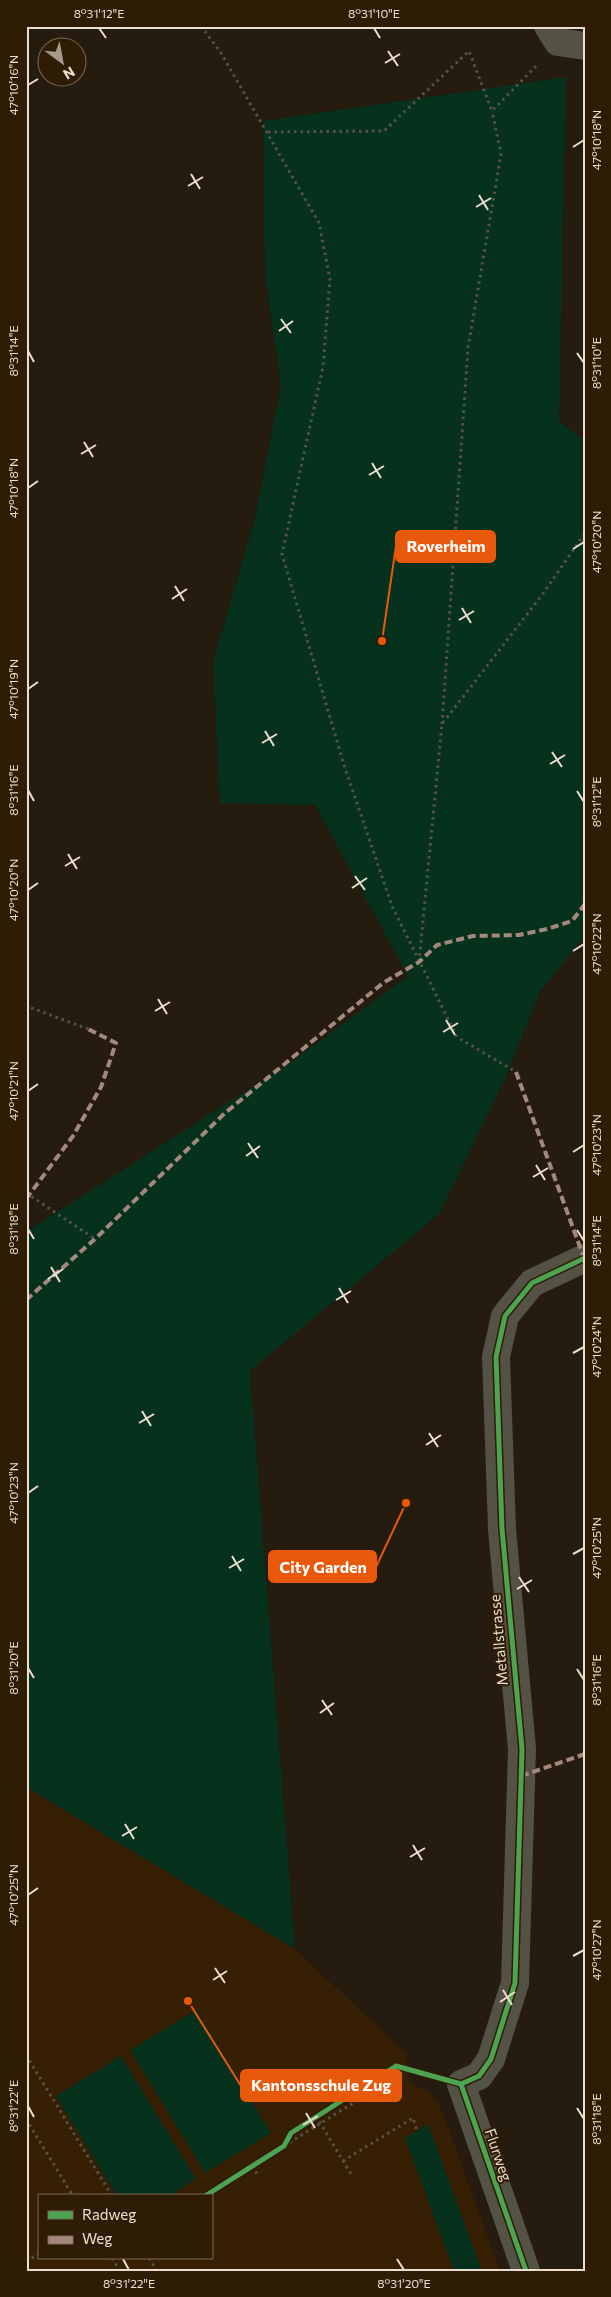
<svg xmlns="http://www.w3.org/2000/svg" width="611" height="2297" font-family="Commissioner,sans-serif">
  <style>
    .built { fill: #361f03; fill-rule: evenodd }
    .green { fill: #05311d }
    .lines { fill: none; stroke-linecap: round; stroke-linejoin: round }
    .path { stroke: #555248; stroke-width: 3; stroke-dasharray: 2.5 4; stroke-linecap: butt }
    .street { stroke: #545145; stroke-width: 28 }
    .quiet { stroke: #a5887d; stroke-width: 4; stroke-dasharray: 8 4; stroke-linecap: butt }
    .cycleway-casing { stroke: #2f1c04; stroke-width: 8 }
    .cycleway { stroke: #4ca352; stroke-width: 5 }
    .ticks { fill: none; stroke: #ecded0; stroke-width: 2 }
    .labels { text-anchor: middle; stroke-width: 4; stroke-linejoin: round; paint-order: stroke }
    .street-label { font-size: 15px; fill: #ecded0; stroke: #2f1c04 }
    .leader { fill: none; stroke: #e8590c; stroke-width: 2 }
    .callout-dot { fill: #e8590c; stroke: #2f1c04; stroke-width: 2 }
    .callout { fill: #e8590c; stroke: #e8590c; stroke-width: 2 }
    .callout-label { font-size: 16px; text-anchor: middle; font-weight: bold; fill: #fff }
    .neatline { fill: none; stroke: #ecded0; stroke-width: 2 }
    .ticks-label { font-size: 12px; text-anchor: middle; fill: #ecded0 }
  </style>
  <rect width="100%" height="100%" fill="#251b0e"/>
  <path class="built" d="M 26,1787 L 295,1949 L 406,2053 L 410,2083 L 430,2092 L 443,2113 L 500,2271 L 26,2271 ZM 39,2196 L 211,2196 L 211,2258 L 39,2258 Z"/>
  <g class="green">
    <path d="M 566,77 L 559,421 L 585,441 L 585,936 L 540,992 L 505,1079 L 439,1214 L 250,1371 L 295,1949 L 26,1787 L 26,1232 L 291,1062 L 408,976 L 315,805 L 220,803 L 213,662 L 254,522 L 281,386 L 265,274 L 263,121 Z"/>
    <path d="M 196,2010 L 271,2133 L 205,2173 L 130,2050 Z"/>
    <path d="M 121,2056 L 196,2179 L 169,2196 L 117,2196 L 56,2096 Z"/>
    <path d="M 428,2124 L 482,2271 L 454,2271 L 405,2138 Z"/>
  </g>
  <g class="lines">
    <g class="path">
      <path d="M 201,26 L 221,53 L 319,223 L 330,279 L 323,367 L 282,554 L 344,765 L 392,906 L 457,1037 L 516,1072"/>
      <path d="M 268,132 L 384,131 L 469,51 L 492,111 L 537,65"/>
      <path d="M 442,724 L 468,348 L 501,154 L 492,111"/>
      <path d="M 419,962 L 442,724 L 542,595 L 585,533"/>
      <path d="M 26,1004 L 29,1007 L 88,1029"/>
      <path d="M 26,1193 L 95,1239"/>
      <path d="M 26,2055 L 112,2196"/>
      <path d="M 316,2116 L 351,2174"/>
      <path d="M 26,2119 L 73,2196"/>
      <path d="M 284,2146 L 408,2069"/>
      <path d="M 343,2161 L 413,2118 L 417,2131"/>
      <path d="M 252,2166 L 257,2174"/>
      <path d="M 112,2258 L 120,2271"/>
      <path d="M 149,2258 L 157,2271"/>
      <path d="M 26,2261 L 39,2254"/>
    </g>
    <g class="street">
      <path d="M 548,26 L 558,42 L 585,46"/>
      <path d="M 526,2271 L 461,2084 L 479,2076 L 491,2059 L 515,1983 L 522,1749 L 502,1529 L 496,1357 L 505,1316 L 532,1283 L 585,1258"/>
    </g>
    <g class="quiet">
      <path d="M 516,1072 L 584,1258"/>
      <path d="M 26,1199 L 73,1136 L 101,1087 L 116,1043 L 88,1029"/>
      <path d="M 26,1300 L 95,1239 L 225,1113 L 383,983 L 419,962 L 437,945 L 473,936 L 519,935 L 547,929 L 572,921 L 585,904"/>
      <path d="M 521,1776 L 585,1754"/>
    </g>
    <g class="cycleway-casing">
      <g id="cycleway">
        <path d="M 205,2196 L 284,2146 L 291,2133 L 396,2066 L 461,2084"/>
        <path d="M 526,2271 L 461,2084 L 479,2076 L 491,2059 L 515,1983 L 522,1749 L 502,1529 L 496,1357 L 505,1316 L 532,1283 L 585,1258"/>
      </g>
    </g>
    <use href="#cycleway" class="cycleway"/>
  </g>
  <path class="ticks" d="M 99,28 L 106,38M 374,28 L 380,38M 388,51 L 398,66M 385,63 L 400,54M 28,85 L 38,79M 573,147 L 584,140M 191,174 L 200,189M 188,186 L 203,177M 479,195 L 488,210M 476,207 L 491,198M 281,319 L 291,333M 279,331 L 293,321M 28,351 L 34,362M 577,353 L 584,363M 84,442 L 93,457M 81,454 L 96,445M 372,463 L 381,478M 369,475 L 384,466M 28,488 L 38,481M 573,549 L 584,542M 175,586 L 184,601M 172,599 L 187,589M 462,608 L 471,623M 459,620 L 474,611M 28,689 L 38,682M 265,731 L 274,746M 262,743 L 277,734M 552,752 L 562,767M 550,764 L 565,755M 28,790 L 34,801M 577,791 L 584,802M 68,854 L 77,869M 65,866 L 80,857M 355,876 L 365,890M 352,888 L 367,878M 28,890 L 38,883M 573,951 L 584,944M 158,999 L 167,1014M 155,1011 L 170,1002M 446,1020 L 455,1035M 443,1032 L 458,1023M 28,1091 L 38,1084M 248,1143 L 258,1158M 573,1152 L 584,1145M 246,1156 L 260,1146M 536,1165 L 545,1180M 533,1177 L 548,1168M 28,1229 L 34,1239M 577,1230 L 584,1241M 51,1267 L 60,1282M 48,1279 L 63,1269M 339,1288 L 348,1303M 336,1300 L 351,1291M 573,1353 L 584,1347M 142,1411 L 151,1426M 139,1423 L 154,1414M 429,1433 L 438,1447M 426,1445 L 441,1435M 28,1493 L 38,1486M 573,1554 L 584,1548M 232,1556 L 241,1571M 229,1568 L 244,1559M 519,1577 L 529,1592M 517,1589 L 532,1580M 28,1668 L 34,1678M 577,1669 L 584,1680M 322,1700 L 332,1715M 320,1713 L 334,1703M 125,1824 L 134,1839M 122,1836 L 137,1827M 413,1845 L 422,1860M 410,1857 L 425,1848M 28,1895 L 38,1888M 573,1956 L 584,1950M 215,1968 L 225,1983M 213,1980 L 227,1971M 503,1990 L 512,2005M 500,2002 L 515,1992M 28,2106 L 34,2117M 577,2108 L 584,2119M 306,2113 L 315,2128M 303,2125 L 318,2116M 123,2259 L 129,2270M 397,2259 L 404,2270"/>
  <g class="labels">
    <g class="street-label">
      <text transform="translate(499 1640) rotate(-95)" y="5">Metallstrasse</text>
      <text transform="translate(498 2155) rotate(71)" y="5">Flurweg</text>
    </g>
  </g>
  <path class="leader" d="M382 641L396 546M406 1503L376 1567M188 2001L241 2086"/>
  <g class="callout-dot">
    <circle cx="382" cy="641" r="5"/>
    <circle cx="406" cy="1503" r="5"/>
    <circle cx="188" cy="2001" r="5"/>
  </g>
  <g class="callout">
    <rect x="396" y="531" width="99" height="31" rx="5"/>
    <rect x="269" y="1551" width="107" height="31" rx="5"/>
    <rect x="241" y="2070" width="160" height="31" rx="5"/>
  </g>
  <g class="callout-label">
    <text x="446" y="552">Roverheim</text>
    <text x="323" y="1573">City Garden</text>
    <text x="321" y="2091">Kantonsschule Zug</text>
  </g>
  <rect width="611" height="2297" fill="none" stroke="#2f1c04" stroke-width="55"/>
  <rect x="38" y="2194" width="175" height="65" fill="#2f1c04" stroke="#7b6a56"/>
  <rect x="48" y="2211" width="25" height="8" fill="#4ca352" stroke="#7b6a56"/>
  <text x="82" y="2220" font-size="15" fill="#ecded0">Radweg</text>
  <rect x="48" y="2236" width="25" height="8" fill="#a5887d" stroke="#7b6a56"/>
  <text x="82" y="2244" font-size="15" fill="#ecded0">Weg</text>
  <g transform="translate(62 62) rotate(148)"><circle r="24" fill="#2f1c04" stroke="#7b6a56"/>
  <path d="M0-4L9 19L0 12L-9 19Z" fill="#a69a8c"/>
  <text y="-8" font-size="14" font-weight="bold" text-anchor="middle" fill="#ecded0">N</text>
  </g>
  <rect x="28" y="28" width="556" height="2242" class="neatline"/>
  <g class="ticks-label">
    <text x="99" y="18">8°31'12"E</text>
    <text x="374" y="18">8°31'10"E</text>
    <text transform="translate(14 85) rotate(-90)" y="4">47°10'16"N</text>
    <text transform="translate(597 140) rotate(-90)" y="4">47°10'18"N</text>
    <text transform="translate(14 351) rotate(-90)" y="4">8°31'14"E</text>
    <text transform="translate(597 363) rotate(-90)" y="4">8°31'10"E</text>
    <text transform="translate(14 488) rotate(-90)" y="4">47°10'18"N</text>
    <text transform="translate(597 542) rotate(-90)" y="4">47°10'20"N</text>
    <text transform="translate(14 689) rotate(-90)" y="4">47°10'19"N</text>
    <text transform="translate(14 790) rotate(-90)" y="4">8°31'16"E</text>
    <text transform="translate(597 802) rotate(-90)" y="4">8°31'12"E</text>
    <text transform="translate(14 890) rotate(-90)" y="4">47°10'20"N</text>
    <text transform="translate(597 944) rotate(-90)" y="4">47°10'22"N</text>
    <text transform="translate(14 1091) rotate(-90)" y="4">47°10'21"N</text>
    <text transform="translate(597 1145) rotate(-90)" y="4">47°10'23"N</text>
    <text transform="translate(14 1229) rotate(-90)" y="4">8°31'18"E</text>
    <text transform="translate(597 1241) rotate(-90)" y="4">8°31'14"E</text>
    <text transform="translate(597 1347) rotate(-90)" y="4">47°10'24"N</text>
    <text transform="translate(14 1493) rotate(-90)" y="4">47°10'23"N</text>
    <text transform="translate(597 1548) rotate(-90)" y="4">47°10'25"N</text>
    <text transform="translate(14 1668) rotate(-90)" y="4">8°31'20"E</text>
    <text transform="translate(597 1680) rotate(-90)" y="4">8°31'16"E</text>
    <text transform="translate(14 1895) rotate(-90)" y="4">47°10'25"N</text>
    <text transform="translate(597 1950) rotate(-90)" y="4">47°10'27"N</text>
    <text transform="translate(14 2106) rotate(-90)" y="4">8°31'22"E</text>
    <text transform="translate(597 2119) rotate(-90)" y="4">8°31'18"E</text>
    <text x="129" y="2288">8°31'22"E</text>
    <text x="404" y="2288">8°31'20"E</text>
  </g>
</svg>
